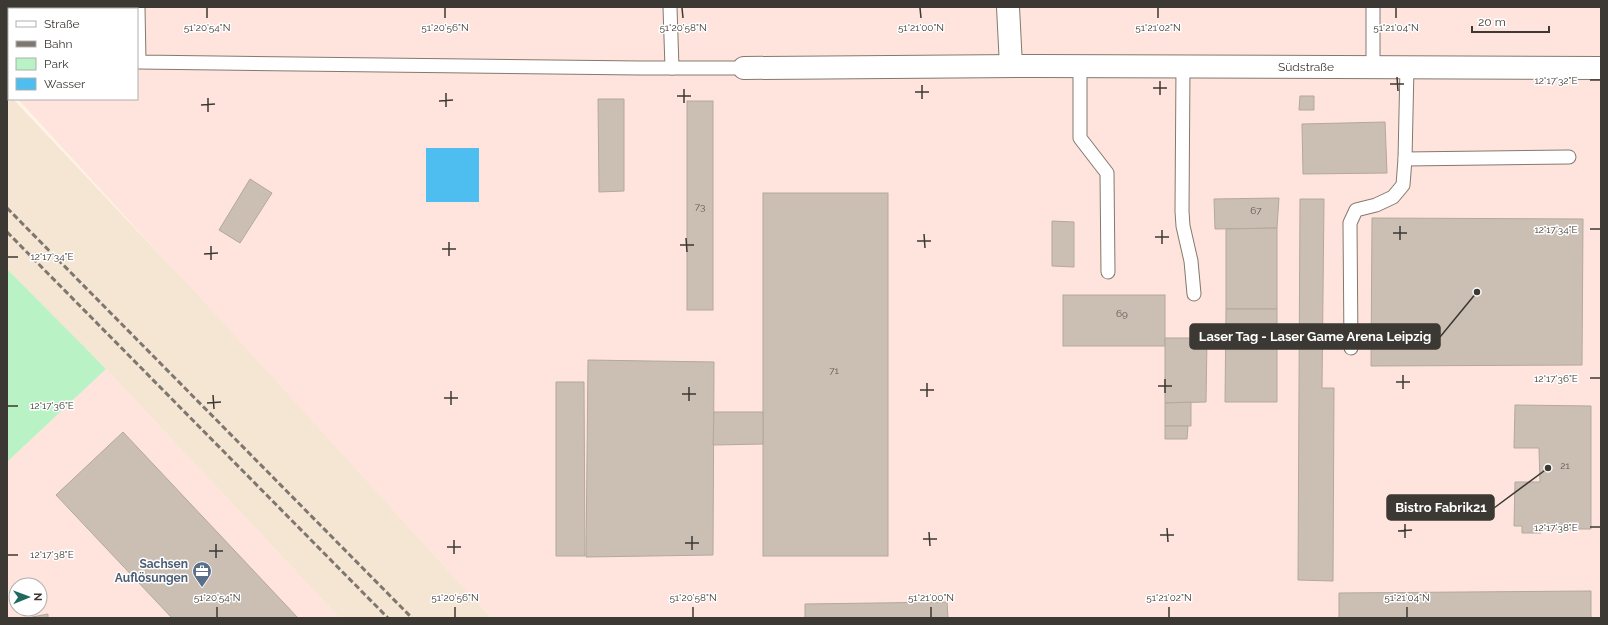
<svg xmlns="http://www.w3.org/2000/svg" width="1608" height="625" font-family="Raleway,sans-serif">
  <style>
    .industrial { fill: #fee4dc; fill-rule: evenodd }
    .built { fill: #f5e5d3 }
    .green { fill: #b9f2c5 }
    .water { fill: #4dbeef }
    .building { fill: #cbbfb4; stroke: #b3a89d }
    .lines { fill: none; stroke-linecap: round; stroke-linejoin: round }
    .service-casing { stroke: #83796e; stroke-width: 15 }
    .minor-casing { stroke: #83796e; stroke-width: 24 }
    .service { stroke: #fff; stroke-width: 13 }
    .minor { stroke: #fff; stroke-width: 22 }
    .rail { stroke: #7d776f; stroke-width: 3; stroke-dasharray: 6 3; stroke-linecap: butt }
    .ticks { fill: none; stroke: #3c3833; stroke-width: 1.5 }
    .labels { text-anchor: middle; stroke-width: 3; stroke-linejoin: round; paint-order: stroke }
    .number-label { font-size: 10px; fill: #605a53 }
    .street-label { font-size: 12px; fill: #3c3833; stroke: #fff }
    .service-label { font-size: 12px; font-weight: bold; fill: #4e5e75; stroke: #fff; text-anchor: end }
    .ticks-label { font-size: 10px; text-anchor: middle; fill: #3c3833; stroke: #fff; stroke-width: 3; stroke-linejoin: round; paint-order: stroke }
    .leader { fill: none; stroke: #3c3833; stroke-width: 1.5 }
    .callout-dot { fill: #3c3833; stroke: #fff; stroke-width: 1.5 }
    .callout { fill: #3c3833; stroke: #3c3833; stroke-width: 1.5 }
    .callout-label { font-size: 13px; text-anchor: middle; font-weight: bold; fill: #fff }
  </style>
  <rect width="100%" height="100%" fill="#fef3e6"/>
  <g class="industrial">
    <path d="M 7,7 L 1601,7 L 1601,618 L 491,618 L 18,99 L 137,99 L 137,9 L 9,9 L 9,89 L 7,87 Z"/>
    <path d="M 106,369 L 340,618 L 7,618 L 7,462 ZM 16,585 L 40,585 L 40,609 L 16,609 Z"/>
  </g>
  <path class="built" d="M 7,93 L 9,95 L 9,99 L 13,99 L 192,289 L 491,618 L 340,618 L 106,369 L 7,269 Z"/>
  <path class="green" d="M 7,269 L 106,369 L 7,462 Z"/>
  <rect class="water" x="426" y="148" width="53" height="54"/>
  <g class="building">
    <path d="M 7,7 L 108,7 L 108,9 L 9,9 L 9,23 L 7,23 Z"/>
    <path d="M 1300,96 L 1314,96 L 1314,110 L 1299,110 Z"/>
    <path d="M 598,99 L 624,99 L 624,191 L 599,192 Z"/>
    <rect x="687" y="101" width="26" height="209"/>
    <path d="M 1385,122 L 1387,173 L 1303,174 L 1302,124 Z"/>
    <path d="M 250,179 L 272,193 L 240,243 L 219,230 Z"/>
    <rect x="763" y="193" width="125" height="363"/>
    <path d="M 1279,198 L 1277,228 L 1215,229 L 1214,199 Z"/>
    <path d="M 1300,199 L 1324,199 L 1322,388 L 1334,388 L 1333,581 L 1298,580 Z"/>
    <path d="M 1372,218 L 1583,219 L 1582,365 L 1371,366 Z"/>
    <path d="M 1052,221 L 1074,222 L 1074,267 L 1052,266 Z"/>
    <path d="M 1277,228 L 1277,309 L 1226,309 L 1226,229 Z"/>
    <rect x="1063" y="295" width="102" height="51"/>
    <path d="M 1226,309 L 1277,309 L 1277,402 L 1225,402 Z"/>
    <path d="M 1165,338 L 1207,338 L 1206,402 L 1165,403 Z"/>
    <path d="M 588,360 L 714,362 L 713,555 L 586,557 Z"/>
    <path d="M 556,382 L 584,382 L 585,556 L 556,556 Z"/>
    <path d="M 1191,402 L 1191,426 L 1165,426 L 1165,403 Z"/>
    <path d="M 1515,405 L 1591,406 L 1591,529 L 1541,529 L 1541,533 L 1522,533 L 1522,526 L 1514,526 L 1515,482 L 1540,482 L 1539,448 L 1514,448 Z"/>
    <path d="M 714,412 L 763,412 L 763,444 L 713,445 Z"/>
    <path d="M 1165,426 L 1188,426 L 1187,439 L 1165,439 Z"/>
    <path d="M 123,432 L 298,618 L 172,618 L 56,495 Z"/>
    <path d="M 1591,591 L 1591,618 L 1339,618 L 1339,593 Z"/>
    <path d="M 947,602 L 948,618 L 805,618 L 805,604 Z"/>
    <path d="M 48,614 L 48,618 L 27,618 Z"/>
  </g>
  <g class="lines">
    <g class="service-casing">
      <g id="service">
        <path d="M 138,7 L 139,62 L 640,68 L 744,68"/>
        <path d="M 670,7 L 672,68"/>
        <path d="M 1080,66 L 1080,138 L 1107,173 L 1108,272"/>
        <path d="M 1183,67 L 1182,211 L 1183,226 L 1191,261 L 1194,294"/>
        <path d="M 1373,68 L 1373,7"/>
        <path d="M 1405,159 L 1569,157"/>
        <path d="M 1351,348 L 1350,223 L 1356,210 L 1376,205 L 1393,197 L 1403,185 L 1405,159 L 1407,67"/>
      </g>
    </g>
    <g class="minor-casing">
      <g id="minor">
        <path d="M 1008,7 L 1011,66"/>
        <path d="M 744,68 L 1034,66 L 1601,68"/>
      </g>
    </g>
    <use href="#service" class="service"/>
    <use href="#minor" class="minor"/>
    <g class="rail">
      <path d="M 7,208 L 412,618"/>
      <path d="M 7,232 L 388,618"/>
    </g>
  </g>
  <path class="ticks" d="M 207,8 L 207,18M 445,8 L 445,18M 682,8 L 683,18M 920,8 L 921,18M 1158,8 L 1158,18M 1396,8 L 1396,18M 1397,77 L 1398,91M 1590,80 L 1600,80M 1160,81 L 1160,95M 1390,84 L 1404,84M 922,85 L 922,99M 1153,88 L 1167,88M 684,89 L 684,103M 915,92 L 929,92M 446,93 L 446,107M 677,96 L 691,96M 208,98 L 208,112M 439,101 L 453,100M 201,105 L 215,104M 1400,226 L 1400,240M 1590,229 L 1600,229M 1162,230 L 1162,244M 1393,233 L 1407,233M 924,234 L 925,248M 1155,237 L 1169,237M 686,238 L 687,252M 917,241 L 931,241M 449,242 L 449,256M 680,245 L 694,245M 211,246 L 211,260M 442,249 L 456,249M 204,254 L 218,253M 8,257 L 18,257M 1403,375 L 1403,389M 1590,378 L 1600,378M 1165,379 L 1165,393M 1396,382 L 1410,382M 927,383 L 927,397M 1158,386 L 1172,386M 689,387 L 689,401M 920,390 L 934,390M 451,391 L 451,405M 682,394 L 696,394M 213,395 L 214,409M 444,398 L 458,398M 207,403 L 221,402M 8,406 L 18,406M 1405,524 L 1405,538M 1590,527 L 1600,527M 1167,528 L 1168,542M 1398,531 L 1412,530M 929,532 L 930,546M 1160,535 L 1174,535M 692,536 L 692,550M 923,539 L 937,539M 454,540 L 454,554M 685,543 L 699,543M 216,544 L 216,558M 447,547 L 461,547M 209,551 L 223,551M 8,555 L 18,555M 217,607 L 217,617M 455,607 L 455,617M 693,607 L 693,617M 931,607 L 931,617M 1169,607 L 1169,617M 1407,607 L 1407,617"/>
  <defs>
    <g id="office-pin" transform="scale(1)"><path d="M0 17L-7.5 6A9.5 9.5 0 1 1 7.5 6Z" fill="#5c6f8a" stroke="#fff"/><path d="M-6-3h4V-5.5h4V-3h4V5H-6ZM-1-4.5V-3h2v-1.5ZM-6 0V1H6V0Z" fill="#fff"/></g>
  </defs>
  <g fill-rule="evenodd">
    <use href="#office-pin" x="202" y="571"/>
  </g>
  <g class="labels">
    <g class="number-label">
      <text x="700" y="210">73</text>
      <text x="1256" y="214">67</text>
      <text x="1122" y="317">69</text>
      <text x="834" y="374">71</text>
      <text x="1565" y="469">21</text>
    </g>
    <g class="street-label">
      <text x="1306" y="71">Südstraße</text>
    </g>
    <g class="service-label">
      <text x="188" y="568">Sachsen<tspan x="188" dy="14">Auflösungen</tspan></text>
    </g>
  </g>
  <g class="ticks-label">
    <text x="207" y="31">51°20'54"N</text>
    <text x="445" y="31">51°20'56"N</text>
    <text x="683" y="31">51°20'58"N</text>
    <text x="921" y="31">51°21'00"N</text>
    <text x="1158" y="31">51°21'02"N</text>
    <text x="1396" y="31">51°21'04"N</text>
    <text x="1556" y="84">12°17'32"E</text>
    <text x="1556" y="233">12°17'34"E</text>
    <text x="52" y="260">12°17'34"E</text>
    <text x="1556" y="382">12°17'36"E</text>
    <text x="52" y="409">12°17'36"E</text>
    <text x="1556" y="531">12°17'38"E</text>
    <text x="52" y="558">12°17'38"E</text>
    <text x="217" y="601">51°20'54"N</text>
    <text x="455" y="601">51°20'56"N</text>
    <text x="693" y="601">51°20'58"N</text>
    <text x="931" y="601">51°21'00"N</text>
    <text x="1169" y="601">51°21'02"N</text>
    <text x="1407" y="601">51°21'04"N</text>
  </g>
  <path class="leader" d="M1477 292L1440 337M1548 468L1494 508"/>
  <g class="callout-dot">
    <circle cx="1477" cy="292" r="4"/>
    <circle cx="1548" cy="468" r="4"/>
  </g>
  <g class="callout">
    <rect x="1190" y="324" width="250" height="25" rx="4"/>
    <rect x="1387" y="495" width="107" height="25" rx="4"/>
  </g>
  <g class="callout-label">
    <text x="1315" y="341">Laser Tag - Laser Game Arena Leipzig</text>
    <text x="1441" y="512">Bistro Fabrik21</text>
  </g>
  <rect width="1608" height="625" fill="none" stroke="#3c3833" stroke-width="16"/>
  <rect x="8" y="8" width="130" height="92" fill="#ffffff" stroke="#b1afad"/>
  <rect x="16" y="21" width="20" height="6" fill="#ffffff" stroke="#b1afad"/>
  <text x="44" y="28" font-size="12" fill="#3c3833">Straße</text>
  <rect x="16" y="41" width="20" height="6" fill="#7d776f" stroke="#b1afad"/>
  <text x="44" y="48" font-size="12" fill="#3c3833">Bahn</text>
  <rect x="16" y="58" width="20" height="12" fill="#b9f2c5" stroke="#b1afad"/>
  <text x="44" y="68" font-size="12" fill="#3c3833">Park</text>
  <rect x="16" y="78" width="20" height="12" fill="#4dbeef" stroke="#b1afad"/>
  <text x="44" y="88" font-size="12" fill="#3c3833">Wasser</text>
  <g transform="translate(28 597) rotate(89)"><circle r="19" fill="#ffffff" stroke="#b1afad"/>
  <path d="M0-3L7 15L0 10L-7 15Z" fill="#22695d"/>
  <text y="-6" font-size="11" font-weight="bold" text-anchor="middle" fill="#3c3833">N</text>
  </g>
  <path d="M1472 26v6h77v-6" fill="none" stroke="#3c3833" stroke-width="2"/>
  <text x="1478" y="26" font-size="12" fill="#3c3833" stroke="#ffffff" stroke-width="3" paint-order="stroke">20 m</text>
</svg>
